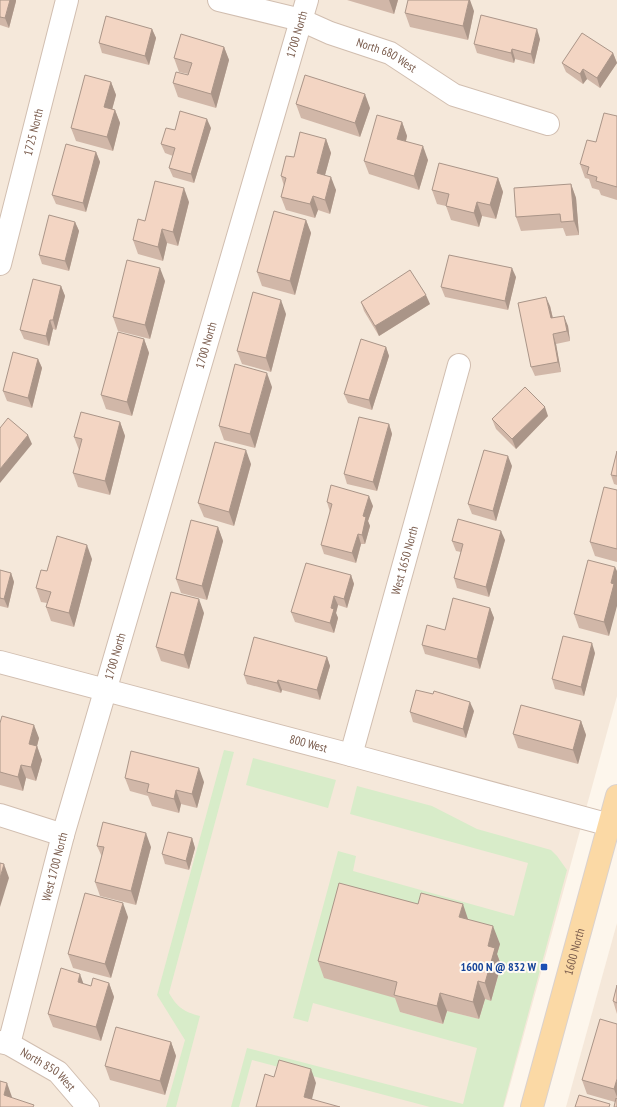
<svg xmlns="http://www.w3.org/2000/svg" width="617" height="1107" font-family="'PT Sans Narrow',sans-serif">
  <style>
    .residential { fill: #f5e8da }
    .green { fill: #d8ecc9; fill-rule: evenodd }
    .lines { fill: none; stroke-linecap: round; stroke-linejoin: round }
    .minor-casing { stroke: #d1beb0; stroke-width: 24 }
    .major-casing { stroke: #dad1cd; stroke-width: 24 }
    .minor { stroke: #fff; stroke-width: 22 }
    .major { stroke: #fbd9a5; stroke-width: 22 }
    .wall { fill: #d1b7a8 }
    .shaded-wall { fill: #aa9588 }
    .building { fill: #f3d5c3; stroke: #aa9588 }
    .transit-dot { fill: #1a4fb4; stroke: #fffaf3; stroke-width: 1.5 }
    .labels { text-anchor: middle; stroke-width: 4; stroke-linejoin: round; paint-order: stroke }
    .street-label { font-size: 12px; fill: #7a5c4d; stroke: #fffaf3 }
    .transit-label { font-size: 12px; font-weight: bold; fill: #164399; stroke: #fffaf3; text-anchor: end }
  </style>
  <rect width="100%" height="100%" fill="#fdf6ec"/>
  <g class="residential">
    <path d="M 0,0 L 617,0 L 617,696 L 504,1107 L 0,1107 Z"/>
    <path d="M 617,923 L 617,1107 L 566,1107 Z"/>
  </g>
  <g class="green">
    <path d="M 224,750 L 234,752 L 169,993 C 177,1007 184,1012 200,1016 L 176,1107 L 166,1107 L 185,1040 L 157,995 Z"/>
    <path d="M 253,758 L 336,780 L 328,808 L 246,785 Z"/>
    <path d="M 357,786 L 432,806 L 477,829 L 551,850 L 557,856 L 567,870 L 503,1107 L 430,1107 L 252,1060 L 239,1107 L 231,1107 L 247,1048 L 463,1104 L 477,1048 L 313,1003 L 308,1022 L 293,1018 L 338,851 L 356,856 L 353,871 L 514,916 L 528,863 L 350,814 ZM 501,966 L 491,1000 L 485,999 L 479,1019 L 447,1011 L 443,1024 L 400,1012 L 404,1000 Z"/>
  </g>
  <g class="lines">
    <g class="minor-casing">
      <g id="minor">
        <path id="s1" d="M 219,0 L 301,20 L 330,33 L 390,53 L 454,95 L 548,124"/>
        <path id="s2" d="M 0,264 L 67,0"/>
        <path id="s3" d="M 0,662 L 351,755 L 617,827"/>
        <path id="s4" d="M 351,755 L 459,365"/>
        <path d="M 0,815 L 63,835"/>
        <path id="s5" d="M 0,1042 L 9,1044 L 58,1072 L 88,1107"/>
        <path id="s6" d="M 9,1044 L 63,835 L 307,0"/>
      </g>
    </g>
    <g class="major-casing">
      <g id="major">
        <path id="s7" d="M 532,1107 L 617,796"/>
      </g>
    </g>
    <use href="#minor" class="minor"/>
    <use href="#major" class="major"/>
  </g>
  <g class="wall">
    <path d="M 0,0 L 16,0 L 16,1 L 9,28 L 0,25 Z"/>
    <path d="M 347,0 L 398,0 L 394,14 Z"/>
    <path d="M 474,11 L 468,40 L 410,27 L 405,13 Z"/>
    <path d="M 152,29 L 156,38 L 149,65 L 102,53 L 99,43 Z"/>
    <path d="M 540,39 L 534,64 L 515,59 L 514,63 L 477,53 L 474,44 Z"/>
    <path d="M 224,47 L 229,60 L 216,108 L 178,97 L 173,83 L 188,75 L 188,74 L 179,72 L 174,58 Z"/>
    <path d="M 613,53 L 617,63 L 600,88 L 587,79 L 583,84 L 566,72 L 562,63 Z"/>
    <path d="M 111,82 L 116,95 L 112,109 L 115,110 L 120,123 L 113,151 L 76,141 L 71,128 Z"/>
    <path d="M 296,104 L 370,108 L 360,137 L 301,118 Z"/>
    <path d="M 617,116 L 617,200 L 601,195 L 599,190 L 592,188 L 589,179 L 585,178 L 580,164 L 596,142 Z"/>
    <path d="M 402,122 L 407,136 L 406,141 L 428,160 L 419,190 L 369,174 L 364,161 Z"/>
    <path d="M 211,128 L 194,183 L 173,177 L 169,168 L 173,156 L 165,153 L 161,144 L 175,130 Z"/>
    <path d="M 326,139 L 331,153 L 325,175 L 336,190 L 330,214 L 318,210 L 315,218 L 286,210 L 281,197 L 284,186 L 281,176 L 294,157 Z"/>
    <path d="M 96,152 L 100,162 L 86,212 L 56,204 L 52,195 Z"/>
    <path d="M 498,178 L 503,192 L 496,219 L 482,216 L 479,227 L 451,220 L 446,206 L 437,204 L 432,190 Z"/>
    <path d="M 571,184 L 576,198 L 579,235 L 566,236 L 563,228 L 521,231 L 516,217 Z"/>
    <path d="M 189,202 L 178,246 L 167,243 L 163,261 L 138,254 L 133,240 L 145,221 Z"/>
    <path d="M 306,220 L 311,233 L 295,295 L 262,286 L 257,272 Z"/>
    <path d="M 75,222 L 79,231 L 69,271 L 42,264 L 39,255 Z"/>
    <path d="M 516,277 L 508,310 L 445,297 L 441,287 Z"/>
    <path d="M 165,281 L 150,339 L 118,331 L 113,317 Z"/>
    <path d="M 61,286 L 65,296 L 56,330 L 53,329 L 49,346 L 24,339 L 20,330 Z"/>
    <path d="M 361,302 L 430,304 L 379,336 L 364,311 Z"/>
    <path d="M 550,306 L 553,318 L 568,326 L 570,341 L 556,344 L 561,372 L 535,376 L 531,367 Z"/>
    <path d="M 286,314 L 271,372 L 242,364 L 237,351 Z"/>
    <path d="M 144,339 L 149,353 L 132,416 L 106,409 L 101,395 Z"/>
    <path d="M 386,347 L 389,356 L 372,410 L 348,403 L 344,394 Z"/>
    <path d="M 38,359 L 42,368 L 32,408 L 7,401 L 3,391 Z"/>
    <path d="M 272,387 L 255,448 L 224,440 L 219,426 Z"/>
    <path d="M 548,416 L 516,449 L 496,429 L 492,419 Z"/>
    <path d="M 120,422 L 125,436 L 110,495 L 78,487 L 73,473 L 79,450 L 74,437 Z"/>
    <path d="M 389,424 L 392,434 L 377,491 L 347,484 L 344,474 Z"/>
    <path d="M 617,451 L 617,485 L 614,484 L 611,475 Z"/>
    <path d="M 251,464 L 234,526 L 204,517 L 198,503 Z"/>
    <path d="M 512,466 L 496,521 L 472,514 L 468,504 Z"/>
    <path d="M 617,490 L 617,562 L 595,556 L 590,542 Z"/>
    <path d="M 327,502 L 373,506 L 368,521 L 370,526 L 365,544 L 361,544 L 356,563 L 324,554 L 321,545 L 330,512 Z"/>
    <path d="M 218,527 L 223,541 L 207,600 L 181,593 L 176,579 Z"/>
    <path d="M 505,540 L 489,597 L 457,588 L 454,578 L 461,552 L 456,551 L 452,541 Z"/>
    <path d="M 92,559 L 74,627 L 51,621 L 46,607 L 47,603 L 41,602 L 36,588 Z"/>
    <path d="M 615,567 L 609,636 L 579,628 L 574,614 Z"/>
    <path d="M 0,570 L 11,573 L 14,582 L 8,608 L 0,606 Z"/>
    <path d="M 351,575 L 354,584 L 347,608 L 338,605 L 336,613 L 338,618 L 334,633 L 295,622 L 291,612 Z"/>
    <path d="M 490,608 L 494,618 L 480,669 L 425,654 L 422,645 L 445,630 Z"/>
    <path d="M 204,613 L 189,669 L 161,661 L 156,647 Z"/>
    <path d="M 595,653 L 584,696 L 555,689 L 552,679 Z"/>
    <path d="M 327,657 L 330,666 L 320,700 L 282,690 L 281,693 L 247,684 L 244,675 Z"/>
    <path d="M 474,711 L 466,738 L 413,722 L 410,712 Z"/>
    <path d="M 581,721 L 586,735 L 578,764 L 518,748 L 513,734 Z"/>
    <path d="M 0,723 L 39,738 L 37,746 L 42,760 L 36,781 L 26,778 L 23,791 L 0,785 Z"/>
    <path d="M 125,778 L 204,782 L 197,808 L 181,804 L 179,813 L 152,806 L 148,796 L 130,791 Z"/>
    <path d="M 192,838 L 195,848 L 189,870 L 165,864 L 162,854 Z"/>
    <path d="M 97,846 L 151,847 L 136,905 L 100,896 L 95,882 L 102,857 Z"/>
    <path d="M 128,917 L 111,978 L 73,968 L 68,954 Z"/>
    <path d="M 468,919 L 500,944 L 497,954 L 501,965 L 491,1001 L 485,999 L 479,1019 L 447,1011 L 443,1024 L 400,1012 L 395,998 L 324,978 L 318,961 Z"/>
    <path d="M 109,983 L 114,997 L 101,1041 L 53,1027 L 48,1014 L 84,984 L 91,986 Z"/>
    <path d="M 617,985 L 617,1014 L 613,1001 Z"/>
    <path d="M 617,1024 L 617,1107 L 615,1102 L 587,1094 L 582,1080 Z"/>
    <path d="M 171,1042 L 176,1056 L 165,1095 L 110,1080 L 105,1066 Z"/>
  </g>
  <g class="shaded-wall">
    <path d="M 10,0 L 16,0 L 16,1 L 9,28 L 5,18 Z"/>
    <path d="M 389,0 L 398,0 L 394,14 Z"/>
    <path d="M 469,0 L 470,0 L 474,11 L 468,40 L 463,26 Z"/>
    <path d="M 152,29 L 156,38 L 149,65 L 145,56 Z"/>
    <path d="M 537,29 L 540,39 L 534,64 L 531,54 Z"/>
    <path d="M 224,47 L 229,60 L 216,108 L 211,94 Z"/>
    <path d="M 512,49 L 515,59 L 514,63 L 511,53 Z"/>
    <path d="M 613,53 L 617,63 L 600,88 L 597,78 Z"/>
    <path d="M 583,69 L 587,79 L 583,84 L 580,74 Z"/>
    <path d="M 111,82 L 116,95 L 109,121 L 104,107 Z"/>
    <path d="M 365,94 L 370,108 L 360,137 L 355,123 Z"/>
    <path d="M 115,110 L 120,123 L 113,151 L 107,137 Z"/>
    <path d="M 207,119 L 211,128 L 194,183 L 191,174 Z"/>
    <path d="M 402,122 L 407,136 L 403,153 L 397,139 Z"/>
    <path d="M 326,139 L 331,153 L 322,186 L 317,173 Z"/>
    <path d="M 423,146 L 428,160 L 419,190 L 414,176 Z"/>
    <path d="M 96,152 L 100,162 L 86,212 L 83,203 Z"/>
    <path d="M 331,177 L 336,190 L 330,214 L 325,200 Z"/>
    <path d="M 498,178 L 503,192 L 496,219 L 490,205 Z"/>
    <path d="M 571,184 L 576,198 L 579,235 L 574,221 Z"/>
    <path d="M 184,188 L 189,202 L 178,246 L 173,232 Z"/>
    <path d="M 313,196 L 318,210 L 315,218 L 310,204 Z"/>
    <path d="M 477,202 L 482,216 L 479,227 L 474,213 Z"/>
    <path d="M 306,220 L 311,233 L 295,295 L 290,281 Z"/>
    <path d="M 75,222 L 79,231 L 69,271 L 65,261 Z"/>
    <path d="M 162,229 L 167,243 L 163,261 L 158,247 Z"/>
    <path d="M 160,268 L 165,281 L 150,339 L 145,325 Z"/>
    <path d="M 512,268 L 516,277 L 508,310 L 505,301 Z"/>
    <path d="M 61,286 L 65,296 L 56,330 L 53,320 Z"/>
    <path d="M 426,295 L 430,304 L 379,336 L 375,326 Z"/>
    <path d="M 546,297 L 550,306 L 555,328 L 551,318 Z"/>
    <path d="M 281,300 L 286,314 L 271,372 L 266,358 Z"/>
    <path d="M 564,316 L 568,326 L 570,341 L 567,331 Z"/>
    <path d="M 50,320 L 53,329 L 49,346 L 46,336 Z"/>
    <path d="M 553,334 L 556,344 L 561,372 L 558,362 Z"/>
    <path d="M 144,339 L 149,353 L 132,416 L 127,402 Z"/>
    <path d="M 386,347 L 389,356 L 372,410 L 369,400 Z"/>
    <path d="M 38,359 L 42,368 L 32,408 L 28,398 Z"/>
    <path d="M 267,373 L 272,387 L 255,448 L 250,434 Z"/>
    <path d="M 545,407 L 548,416 L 516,449 L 512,439 Z"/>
    <path d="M 120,422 L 125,436 L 110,495 L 105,481 Z"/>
    <path d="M 389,424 L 392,434 L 377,491 L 373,482 Z"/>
    <path d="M 28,435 L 32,444 L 0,483 L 0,469 Z"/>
    <path d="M 246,450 L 251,464 L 234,526 L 229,512 Z"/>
    <path d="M 508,456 L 512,466 L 496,521 L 493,511 Z"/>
    <path d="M 369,496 L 373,506 L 368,521 L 370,526 L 365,544 L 362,535 L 363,516 Z"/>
    <path d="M 218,527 L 223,541 L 207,600 L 202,586 Z"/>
    <path d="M 501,531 L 505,540 L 489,597 L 486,587 Z"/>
    <path d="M 358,534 L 361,544 L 356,563 L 352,553 Z"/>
    <path d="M 87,545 L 92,559 L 74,627 L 69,613 Z"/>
    <path d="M 615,567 L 617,571 L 617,606 L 609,636 L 604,622 L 611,583 Z"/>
    <path d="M 11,573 L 14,582 L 8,608 L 4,599 Z"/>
    <path d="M 351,575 L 354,584 L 347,608 L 344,599 Z"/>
    <path d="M 334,596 L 338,605 L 336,613 L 338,618 L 334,633 L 330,623 L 331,608 Z"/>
    <path d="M 199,599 L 204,613 L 189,669 L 184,655 Z"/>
    <path d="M 490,608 L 494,618 L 480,669 L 477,659 Z"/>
    <path d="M 592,643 L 595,653 L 584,696 L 581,687 Z"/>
    <path d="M 327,657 L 330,666 L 320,700 L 317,690 Z"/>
    <path d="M 278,680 L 282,690 L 281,693 L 277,683 Z"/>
    <path d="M 470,702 L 474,711 L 466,738 L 463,729 Z"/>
    <path d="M 581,721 L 586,735 L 578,764 L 573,750 Z"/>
    <path d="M 34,725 L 39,738 L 37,746 L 42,760 L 36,781 L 31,767 L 29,744 Z"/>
    <path d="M 21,765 L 26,778 L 23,791 L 18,777 Z"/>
    <path d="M 199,768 L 204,782 L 197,808 L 192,794 Z"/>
    <path d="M 176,790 L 181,804 L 179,813 L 174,799 Z"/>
    <path d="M 146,833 L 151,847 L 136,905 L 131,891 Z"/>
    <path d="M 192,838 L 195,848 L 189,870 L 186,861 Z"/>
    <path d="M 4,864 L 9,878 L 0,907 L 0,878 Z"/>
    <path d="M 123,903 L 128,917 L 111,978 L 105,964 Z"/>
    <path d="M 463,904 L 469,922 L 459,917 Z"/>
    <path d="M 493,926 L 500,944 L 497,954 L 501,965 L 491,1001 L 485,983 L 488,946 Z"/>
    <path d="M 80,974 L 85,988 L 78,982 Z"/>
    <path d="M 478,981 L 485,999 L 479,1019 L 473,1002 Z"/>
    <path d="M 109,983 L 114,997 L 101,1041 L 96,1027 Z"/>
    <path d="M 440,993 L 447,1011 L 443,1024 L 437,1006 Z"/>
    <path d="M 171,1042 L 176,1056 L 165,1095 L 160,1081 Z"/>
    <path d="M 311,1069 L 316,1083 L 310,1107 L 304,1097 Z"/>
    <path d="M 617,1079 L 617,1097 L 614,1089 Z"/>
    <path d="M 7,1083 L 12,1097 L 9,1107 L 4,1095 Z"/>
  </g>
  <g class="building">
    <path d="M 0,0 L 10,0 L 5,18 L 0,17 Z"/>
    <path d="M 408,0 L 469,0 L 463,26 L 405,13 Z"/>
    <path d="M 481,15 L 537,29 L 531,54 L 512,49 L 511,53 L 474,44 Z"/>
    <path d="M 106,16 L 152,29 L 145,56 L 99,43 Z"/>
    <path d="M 582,33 L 613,53 L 597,78 L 583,69 L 580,74 L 562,63 Z"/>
    <path d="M 181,34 L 224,47 L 211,94 L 173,83 L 176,72 L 188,75 L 192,63 L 174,58 Z"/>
    <path d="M 85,75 L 111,82 L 104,107 L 115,110 L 107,137 L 71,128 Z"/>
    <path d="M 305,75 L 365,94 L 355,123 L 296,104 Z"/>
    <path d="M 180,111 L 207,119 L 191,174 L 169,168 L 175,148 L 161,144 L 166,128 L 175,130 Z"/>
    <path d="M 604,113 L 617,116 L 617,187 L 596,181 L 597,177 L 587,174 L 589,167 L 580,164 L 587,140 L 596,142 Z"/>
    <path d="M 377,115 L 402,122 L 397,139 L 423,146 L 414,176 L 364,161 Z"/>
    <path d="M 300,132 L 326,139 L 317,173 L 331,177 L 325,200 L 313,196 L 310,204 L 281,197 L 286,178 L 281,176 L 286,156 L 294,157 Z"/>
    <path d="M 66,144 L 96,152 L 83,203 L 52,195 Z"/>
    <path d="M 439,163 L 498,178 L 490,205 L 477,202 L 474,213 L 446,206 L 449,194 L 432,190 Z"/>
    <path d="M 155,181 L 184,188 L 173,232 L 162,229 L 158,247 L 133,240 L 138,219 L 145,221 Z"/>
    <path d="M 571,184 L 574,221 L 561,222 L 560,214 L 516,217 L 514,188 Z"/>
    <path d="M 274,211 L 306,220 L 290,281 L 257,272 Z"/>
    <path d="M 49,215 L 75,222 L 65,261 L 39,255 Z"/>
    <path d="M 449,255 L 512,268 L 505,301 L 441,287 Z"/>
    <path d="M 127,260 L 160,268 L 145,325 L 113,317 Z"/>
    <path d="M 410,270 L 426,295 L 375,326 L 361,302 Z"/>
    <path d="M 33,279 L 61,286 L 53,320 L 50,320 L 46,336 L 20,330 Z"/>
    <path d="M 253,292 L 281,300 L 266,358 L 237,351 Z"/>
    <path d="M 546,297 L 551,318 L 564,316 L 567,331 L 553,334 L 558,362 L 531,367 L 518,303 Z"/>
    <path d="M 118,332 L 144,339 L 127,402 L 101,395 Z"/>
    <path d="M 361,339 L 386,347 L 369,400 L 344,394 Z"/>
    <path d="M 13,352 L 38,359 L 28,398 L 3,391 Z"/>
    <path d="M 235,364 L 267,373 L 250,434 L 219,426 Z"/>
    <path d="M 525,387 L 545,407 L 512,439 L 492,419 Z"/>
    <path d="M 81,412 L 120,422 L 105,481 L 73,473 L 82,439 L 74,437 Z"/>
    <path d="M 359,417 L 389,424 L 373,482 L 344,474 Z"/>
    <path d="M 8,418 L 28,435 L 0,469 L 0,428 Z"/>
    <path d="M 215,442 L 246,450 L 229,512 L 198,503 Z"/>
    <path d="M 484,450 L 508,456 L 493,511 L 468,504 Z"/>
    <path d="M 617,451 L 617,476 L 611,475 Z"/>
    <path d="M 331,485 L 369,496 L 363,516 L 366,517 L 362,535 L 358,534 L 352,553 L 321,545 L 332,504 L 327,502 Z"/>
    <path d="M 604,487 L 617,490 L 617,549 L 590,542 Z"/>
    <path d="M 458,519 L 501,531 L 486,587 L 454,578 L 463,544 L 452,541 Z"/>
    <path d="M 191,520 L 218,527 L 202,586 L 176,579 Z"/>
    <path d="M 57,536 L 87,545 L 69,613 L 46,607 L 51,592 L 36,588 L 41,570 L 47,571 Z"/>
    <path d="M 588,560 L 615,567 L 611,583 L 614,584 L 604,622 L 574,614 Z"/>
    <path d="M 306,563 L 351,575 L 344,599 L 334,596 L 331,608 L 334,609 L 330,623 L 291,612 Z"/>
    <path d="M 0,570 L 11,573 L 4,599 L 0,598 Z"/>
    <path d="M 171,592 L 199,599 L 184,655 L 156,647 Z"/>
    <path d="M 453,598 L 490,608 L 477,659 L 422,645 L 427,625 L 445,630 Z"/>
    <path d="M 563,636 L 592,643 L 581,687 L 552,679 Z"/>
    <path d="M 254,637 L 327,657 L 317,690 L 278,680 L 277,683 L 244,675 Z"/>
    <path d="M 416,690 L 433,694 L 434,691 L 470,702 L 463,729 L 410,712 Z"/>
    <path d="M 521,705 L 581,721 L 573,750 L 513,734 Z"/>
    <path d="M 2,716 L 34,725 L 29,744 L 37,746 L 31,767 L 21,765 L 18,777 L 0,772 L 0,723 Z"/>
    <path d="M 131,751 L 199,768 L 192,794 L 176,790 L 174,799 L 147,792 L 149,784 L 125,778 Z"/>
    <path d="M 103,822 L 146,833 L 131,891 L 95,882 L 104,847 L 97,846 Z"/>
    <path d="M 168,832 L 192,838 L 186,861 L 162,854 Z"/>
    <path d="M 0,863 L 4,864 L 0,878 Z"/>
    <path d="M 339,883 L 418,904 L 421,893 L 463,904 L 459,917 L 493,926 L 488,946 L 495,948 L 485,983 L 478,981 L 473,1002 L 440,993 L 437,1006 L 394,995 L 397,982 L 318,961 Z"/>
    <path d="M 85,893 L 123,903 L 105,964 L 68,954 Z"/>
    <path d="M 61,968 L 80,974 L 78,982 L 91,986 L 93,978 L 109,983 L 96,1027 L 48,1014 Z"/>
    <path d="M 617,985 L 617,1003 L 613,1001 Z"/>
    <path d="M 600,1019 L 617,1024 L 617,1079 L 614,1089 L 582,1080 Z"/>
    <path d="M 116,1027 L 171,1042 L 160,1081 L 105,1066 Z"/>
    <path d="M 279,1060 L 311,1069 L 304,1097 L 340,1107 L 256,1107 L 265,1074 L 274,1077 Z"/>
    <path d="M 0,1081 L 7,1083 L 4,1095 L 34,1105 L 33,1107 L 0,1107 Z"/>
    <path d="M 579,1095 L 610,1104 L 609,1107 L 575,1107 Z"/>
    <path d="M 616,1098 L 617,1099 L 617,1107 L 614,1107 Z"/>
  </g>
  <rect class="transit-dot" x="540" y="963" width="8" height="8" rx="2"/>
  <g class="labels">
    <g class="street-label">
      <text dy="4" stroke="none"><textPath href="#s6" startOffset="1050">1700 North</textPath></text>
      <text dy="4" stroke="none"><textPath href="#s1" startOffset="177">North 680 West</textPath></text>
      <text dy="4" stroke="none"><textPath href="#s2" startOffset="136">1725 North</textPath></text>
      <text dy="4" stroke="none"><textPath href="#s6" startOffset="726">1700 North</textPath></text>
      <text dy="4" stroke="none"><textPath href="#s4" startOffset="202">West 1650 North</textPath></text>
      <text dy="4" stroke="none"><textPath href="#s6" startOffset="402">1700 North</textPath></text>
      <text dy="4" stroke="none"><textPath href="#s3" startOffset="319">800 West</textPath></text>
      <text dy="4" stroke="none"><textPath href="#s6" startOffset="183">West 1700 North</textPath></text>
      <text dy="4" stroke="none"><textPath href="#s7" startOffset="161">1600 North</textPath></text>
      <text dy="4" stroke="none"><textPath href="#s5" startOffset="56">North 850 West</textPath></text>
    </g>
    <g class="transit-label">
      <text x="536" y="971">1600 N @ 832 W</text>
    </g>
  </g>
</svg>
